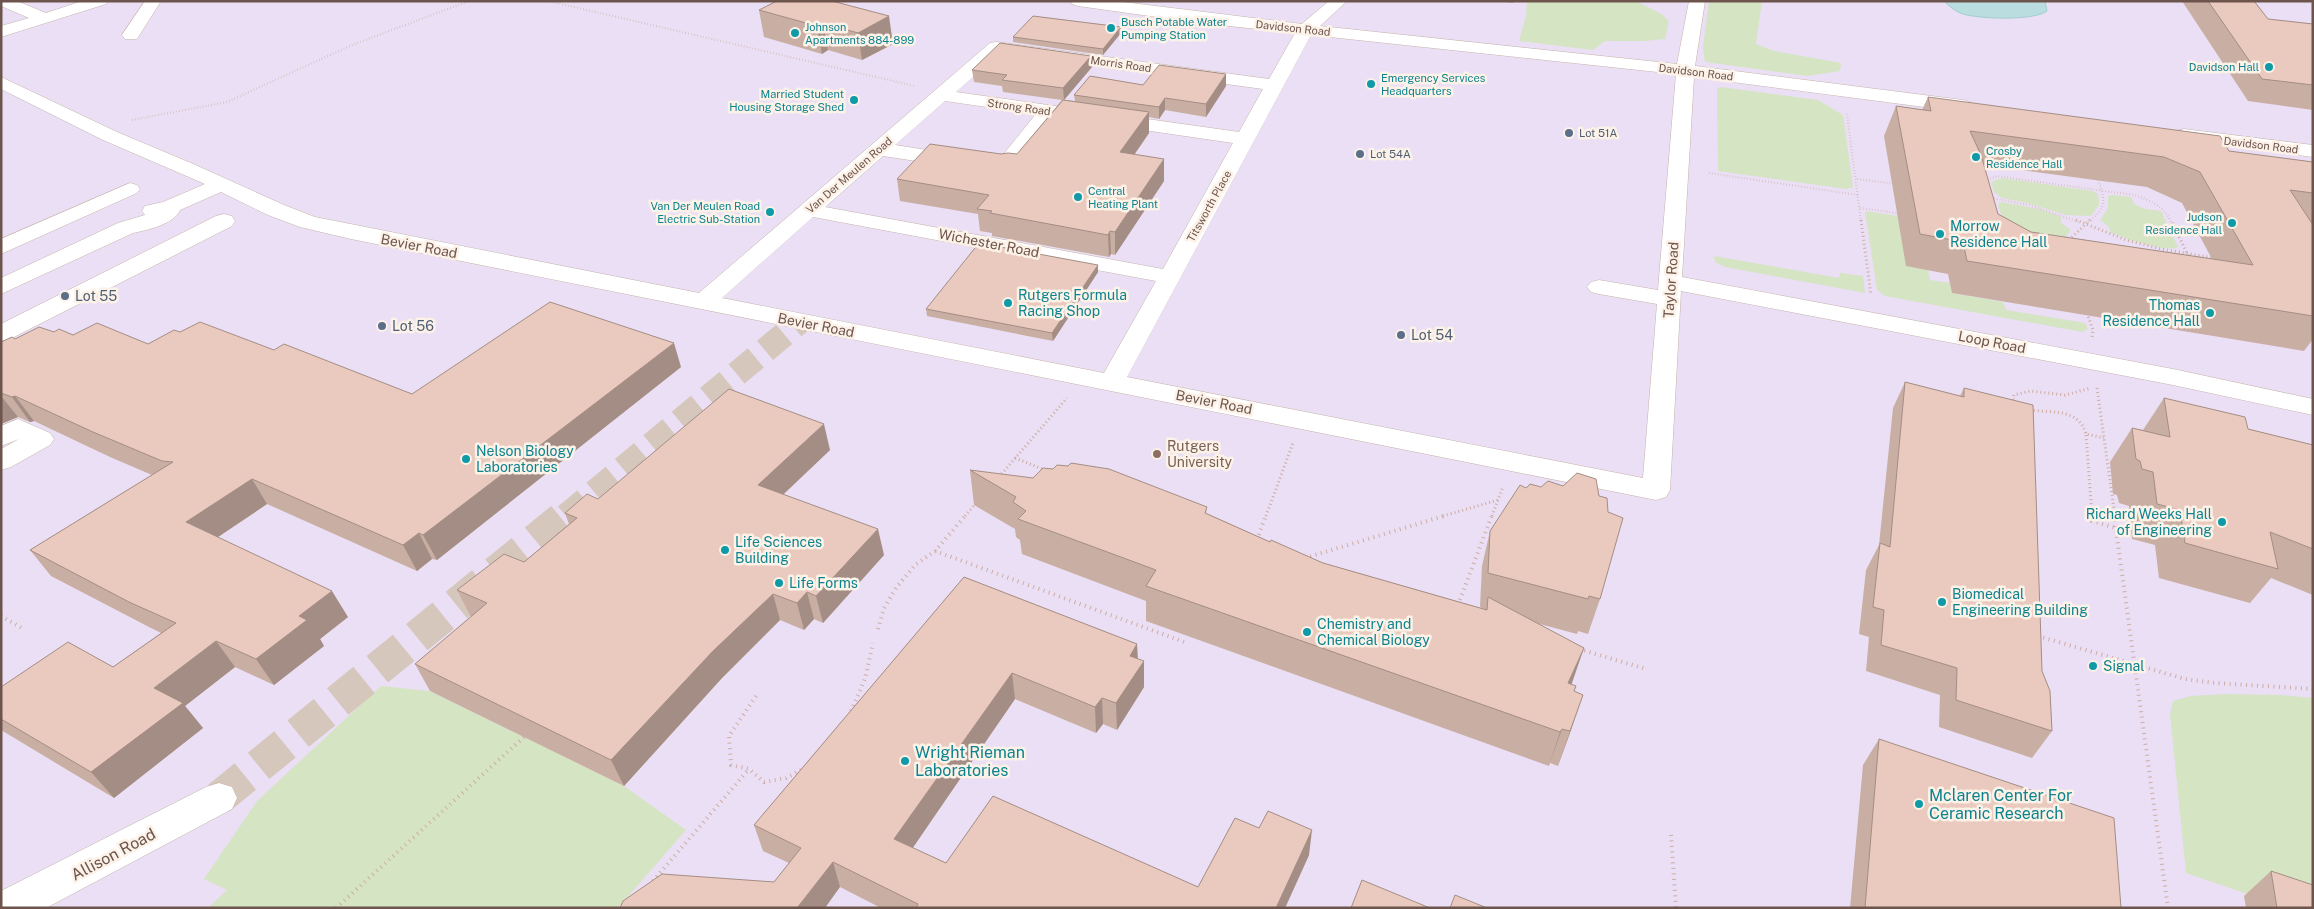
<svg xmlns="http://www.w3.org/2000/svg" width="2314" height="909" font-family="'Public Sans',sans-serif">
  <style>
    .education { fill: #eadff4 }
    .green { fill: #d5e4c3 }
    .water { fill: #badedf; stroke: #a2cecf }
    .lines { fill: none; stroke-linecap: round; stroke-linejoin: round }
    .minor-tunnel-far1 { stroke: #d6c7bc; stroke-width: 25; stroke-dasharray: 25 12; stroke-linecap: butt }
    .minor-tunnel { stroke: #d6c7bc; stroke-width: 34; stroke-dasharray: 34 17; stroke-linecap: butt }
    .minor-casing { stroke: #c7b4ab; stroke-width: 1 }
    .path-far2 { stroke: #ceada2; stroke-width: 2; stroke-dasharray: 0.5 2.5; stroke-linecap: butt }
    .path-far1 { stroke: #ceada2; stroke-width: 3; stroke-dasharray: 1 3; stroke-linecap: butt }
    .path { stroke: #ceada2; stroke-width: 4; stroke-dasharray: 1 4.5; stroke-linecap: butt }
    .minor { fill: #fff; fill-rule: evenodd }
    .wall { fill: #c9aea3; fill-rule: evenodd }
    .shaded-wall { fill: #a48d85 }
    .building { fill: #eacabe; stroke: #a48d85; fill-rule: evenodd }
    .culture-dot { fill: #0f9aa8; stroke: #fcf2e8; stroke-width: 2 }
    .service-dot { fill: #5c6f8a; stroke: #fcf2e8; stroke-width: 2 }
    .education-dot { fill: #8d6e63; stroke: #fcf2e8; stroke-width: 2 }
    .labels { text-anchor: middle; stroke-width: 5; stroke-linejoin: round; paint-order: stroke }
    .far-culture-label { font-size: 11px; fill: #0d838f; stroke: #fcf2e8; text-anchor: start }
    .far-street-label { font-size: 11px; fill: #6d544c; stroke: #fcf2e8 }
    .far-service-label { font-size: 11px; fill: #4e5e75; stroke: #fcf2e8; text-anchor: start }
    .culture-label { font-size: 14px; fill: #0d838f; stroke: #fcf2e8; text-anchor: start }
    .street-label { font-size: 14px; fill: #6d544c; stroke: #fcf2e8 }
    .service-label { font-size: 14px; fill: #4e5e75; stroke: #fcf2e8; text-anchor: start }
    .education-label { font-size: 14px; fill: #785e54; stroke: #fcf2e8; text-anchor: start }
    .near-culture-label { font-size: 16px; fill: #0d838f; stroke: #fcf2e8; text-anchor: start }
    .near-street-label { font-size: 16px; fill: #6d544c; stroke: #fcf2e8 }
  </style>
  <rect width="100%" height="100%" fill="#f9ede2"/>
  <rect class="education" x="1" y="1" width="2312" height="907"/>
  <g class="green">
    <path d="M 1527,1 L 1636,1 L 1663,15 L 1669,22 L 1665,39 L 1644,41 L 1605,41 L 1593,50 L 1519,41 L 1526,16 Z"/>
    <path d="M 1709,1 L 1762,1 L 1756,44 L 1774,51 L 1841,63 L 1840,71 L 1807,76 L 1705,62 L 1703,47 Z"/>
    <path d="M 1721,87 L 1818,100 L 1843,115 L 1853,187 L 1846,189 L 1718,171 L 1717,89 Z"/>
    <path d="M 2002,178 L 2092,191 L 2098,194 L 2099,205 L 2091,216 L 2066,215 L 2027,203 L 2002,198 L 1994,192 L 1991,182 Z"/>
    <path d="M 2113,195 L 2131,197 L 2134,204 L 2145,209 L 2161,211 L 2178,247 C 2165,253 2124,238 2110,232 L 2109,227 L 2100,220 L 2108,208 L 2108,196 Z"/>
    <path d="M 2001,202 L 2039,209 L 2061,217 L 2061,223 L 2071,230 L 2063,240 L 2010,244 L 1998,204 Z"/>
    <path d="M 1865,211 L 1898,216 L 1928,270 L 1930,280 L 1950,283 L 1952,293 L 2003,302 L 2006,310 L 2085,323 L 2088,329 L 2082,332 L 1885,296 L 1877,290 Z"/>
    <path d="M 1714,256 L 1839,278 L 1840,273 L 1863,276 L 1865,293 L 1725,267 L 1715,262 Z"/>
    <path d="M 381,686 L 430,691 L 624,786 L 686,830 L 618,908 L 208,908 L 227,890 L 204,879 L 257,801 Z"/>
    <path d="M 2226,694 L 2280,695 L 2313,698 L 2313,908 L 2288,908 L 2186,873 L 2170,714 L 2173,701 L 2191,696 Z"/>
  </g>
  <path class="water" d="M 1944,1 L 2045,1 L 2047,11 C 2034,21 1979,19 1963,14 C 1956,12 1949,6 1944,1 Z"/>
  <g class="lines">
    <path class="minor-tunnel-far1" d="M 566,516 L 799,322"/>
    <path class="minor-tunnel" d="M 219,798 L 567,515"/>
    <g class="minor-casing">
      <g id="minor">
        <path d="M 1,1 L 17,1 L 46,13 L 82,1 L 108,1 L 106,4 L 1,37 L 1,26 L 29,18 L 1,6 Z"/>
        <path d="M 145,1 L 161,1 L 137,39 L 125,39 L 122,35 Z"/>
        <path d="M 1070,1 L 1115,1 L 1302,24 L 1329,1 L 1347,1 L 1320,26 L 1677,64 L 1689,1 L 1705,1 L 1695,66 L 1963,100 L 1970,102 L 1972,106 L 1970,110 L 1963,112 L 1694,77 L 1682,277 L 2173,369 L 2313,399 L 2313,415 L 2173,385 L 1681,291 L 1670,490 L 1666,497 L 1656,500 L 351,239 L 300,227 L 268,215 L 221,192 L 180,210 C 173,225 147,230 133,233 L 1,294 L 1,278 L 118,223 L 145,215 L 142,211 L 145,206 L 163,202 L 205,184 L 103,140 L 1,89 L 1,77 L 117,132 L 191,163 L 284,205 L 315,217 L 699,293 L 990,43 L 996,42 L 1269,79 L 1295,33 L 1200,23 L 1078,6 L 1072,4 ZM 1311,35 L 1676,74 L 1658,290 L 1599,280 L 1591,282 L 1587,287 L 1591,292 L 1599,294 L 1657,304 L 1643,478 L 1127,377 ZM 1000,53 L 1263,89 L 1239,132 L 956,92 ZM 945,101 L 1036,114 L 998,161 L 895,145 ZM 1054,117 L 1233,143 L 1163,269 L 825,207 L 883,156 L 1003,174 L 1010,172 ZM 813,217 L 1156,281 L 1104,373 L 722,298 Z"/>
        <path d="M 2184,129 L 2313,145 L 2313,157 L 2177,139 L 2174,135 L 2177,131 Z"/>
        <path d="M 130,183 L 137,185 L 140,189 L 137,193 L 1,254 L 1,239 Z"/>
        <path d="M 224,214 L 232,216 L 235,221 L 232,226 L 10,339 L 1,341 L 1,324 L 216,216 Z"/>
        <path d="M 18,419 L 50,433 L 54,439 L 50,445 L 11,467 L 1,470 L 1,449 L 19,439 L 1,446 L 1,426 Z"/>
        <path d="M 219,783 L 232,787 L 237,798 L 232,809 L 46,908 L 1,908 L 1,891 L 206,787 Z"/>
      </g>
    </g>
    <g class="path-far2">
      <path d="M 548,1 L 915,86"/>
      <path d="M 1847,114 L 1861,222"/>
      <path d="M 132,120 L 227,102 L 352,45 L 469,1"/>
      <path d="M 1709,173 L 1858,195"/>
      <path d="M 1857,179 L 1896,184"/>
      <path d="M 1991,198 L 2029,205 L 2079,222"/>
      <path d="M 1860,208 L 1897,213"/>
      <path d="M 1998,222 L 1986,180 L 1997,176 L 2134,195 C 2151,201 2163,205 2171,222"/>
      <path d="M 2088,222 C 2108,208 2105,198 2097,178"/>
    </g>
    <g class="path-far1">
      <path d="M 1861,220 L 1871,295"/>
      <path d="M 1998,220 L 2005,245 L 2022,255 L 2183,280 L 2197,274 L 2171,220"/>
      <path d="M 2076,220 L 2126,240 L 2161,249 L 2214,258"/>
      <path d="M 2069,240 L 2090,220"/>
      <path d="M 2087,313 L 2093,330 L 2092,338"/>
      <path d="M 2097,388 L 2115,516"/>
      <path d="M 2016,403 L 2013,399 L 2014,395 L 2030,391 L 2065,395 L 2091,388"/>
      <path d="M 2030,410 C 2051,413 2079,408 2086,434"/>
      <path d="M 1015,458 L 1045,470"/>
      <path d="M 999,477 L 1067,398"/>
      <path d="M 965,516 L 977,502"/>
      <path d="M 1266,516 L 1293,443"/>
      <path d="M 1443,516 L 1498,500"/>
      <path d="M 1492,516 L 1503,487"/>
      <path d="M 2092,516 L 2086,434 L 2104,438"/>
    </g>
    <g class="path">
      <path d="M 2092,515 L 2092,521 L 2116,528"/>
      <path d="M 2114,515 L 2168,908"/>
      <path d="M 1257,540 L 1266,515"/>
      <path d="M 935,551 L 1187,643"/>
      <path d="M 1305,558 L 1447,515"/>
      <path d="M 1458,605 L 1492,515"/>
      <path d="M 1,616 L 22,628"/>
      <path d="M 878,629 L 884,608 L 896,588 L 915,565 L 935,551 L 966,515"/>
      <path d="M 2038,636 L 2185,679 L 2215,683 L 2313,689"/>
      <path d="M 1579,649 L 1646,669"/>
      <path d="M 756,696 L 729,736 L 731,765 L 749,769 L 764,782 L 786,778 L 801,770"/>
      <path d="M 851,711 L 865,679 L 873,643"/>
      <path d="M 1671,835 L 1676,908"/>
      <path d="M 653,881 L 749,769"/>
      <path d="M 336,908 L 524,737"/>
    </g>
    <use href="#minor" class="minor"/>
  </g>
  <g class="wall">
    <path d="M 777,1 L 893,44 L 862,60 L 828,50 L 822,54 L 764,37 L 759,10 Z"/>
    <path d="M 1501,1 L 1514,1 L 1513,3 Z"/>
    <path d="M 2182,1 L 2254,1 L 2268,19 L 2313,24 L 2313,110 L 2248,101 Z"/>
    <path d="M 1121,33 L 1103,55 L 1013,42 L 1013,37 Z"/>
    <path d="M 1091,56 L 1092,67 L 1064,100 L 1075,101 L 1074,95 L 1226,74 L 1226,86 L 1206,117 L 1165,110 L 1159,119 L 1149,117 L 1149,133 L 1134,155 L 1164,181 L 1115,255 L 1111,254 L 1109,257 L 992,236 L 992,233 L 980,231 L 978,214 L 900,201 L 897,179 L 1017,154 L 1062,100 L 1003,92 L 1002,86 L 974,82 L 972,70 Z"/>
    <path d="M 1928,97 L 2229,151 L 2313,162 L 2313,339 L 2304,351 L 1952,293 L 1948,274 L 1906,266 L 1884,136 L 1896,106 L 1922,110 ZM 1984,165 L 2147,187 L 2182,203 L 2212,259 L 2031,232 L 1998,214 Z"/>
    <path d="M 1098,265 L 1098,272 L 1053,341 L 927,316 L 926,309 Z"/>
    <path d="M 54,332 L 148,344 L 180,332 L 274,350 L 412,394 L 681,367 L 437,560 L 432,559 L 417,571 L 267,504 L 218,537 L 348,617 L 320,639 L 324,646 L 274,685 L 235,667 L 185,706 L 203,728 L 114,798 L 1,730 L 1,687 L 113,667 L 161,633 L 149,627 L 51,576 L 30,550 L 152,475 L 110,457 L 34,421 L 30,422 L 18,417 L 1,424 L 1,342 L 15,339 Z"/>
    <path d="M 1905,382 L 1960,396 L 1964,388 L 2042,671 L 2052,731 L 2032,758 L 1939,727 L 1940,695 L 1866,671 L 1869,637 L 1859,634 L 1866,570 L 1879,545 L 1893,408 Z"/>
    <path d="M 2164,398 L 2248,429 L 2313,445 L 2313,595 L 2271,578 L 2250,603 L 2159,578 L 2155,545 L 2132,539 L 2129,506 L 2119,503 L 2117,495 L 2113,494 L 2110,462 L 2132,428 L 2143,430 Z"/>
    <path d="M 830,450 L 783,494 L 884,555 L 823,623 L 814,619 L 804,630 L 780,620 L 722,678 L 624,786 L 430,691 L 415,664 L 471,617 L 457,590 L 524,562 L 569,524 L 565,513 L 598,499 Z"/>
    <path d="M 970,470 L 1207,507 L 1206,513 L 1270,542 L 1323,563 L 1484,609 L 1480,607 L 1482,566 L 1490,531 L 1600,599 L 1588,634 L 1578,631 L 1577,634 L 1536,623 L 1572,685 L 1574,692 L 1571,730 L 1558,766 L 1550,763 L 1549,766 L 1146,621 L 1146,601 L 1022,554 L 1020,540 L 1016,537 L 1015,529 L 974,505 Z"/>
    <path d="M 964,577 L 1137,644 L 1138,659 L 1144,687 L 1117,730 L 1103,724 L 1096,733 L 1015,699 L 912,848 L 946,863 L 1198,887 L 1309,855 L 1285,908 L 881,908 L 840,887 L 774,882 L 789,863 L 763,851 L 754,825 Z"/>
    <path d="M 1879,739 L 2121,908 L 1850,908 L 1863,765 Z"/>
    <path d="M 2271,871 L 2313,908 L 2246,908 L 2244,896 Z"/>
  </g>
  <g class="shaded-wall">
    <path d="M 889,16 L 893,44 L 862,60 L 858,33 Z"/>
    <path d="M 823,23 L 828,50 L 822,54 L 817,26 Z"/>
    <path d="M 1121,27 L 1121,33 L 1103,55 L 1103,49 Z"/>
    <path d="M 1091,56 L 1092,67 L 1064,100 L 1063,88 Z"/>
    <path d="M 1226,74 L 1226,86 L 1206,117 L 1206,104 Z"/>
    <path d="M 1165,98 L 1165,110 L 1159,119 L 1159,107 Z"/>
    <path d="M 1149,112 L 1149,133 L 1121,174 L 1120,152 Z"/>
    <path d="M 1164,159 L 1164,181 L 1115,255 L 1115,232 Z"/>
    <path d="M 1110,231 L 1111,254 L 1109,257 L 1108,235 Z"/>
    <path d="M 1098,265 L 1098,272 L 1053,341 L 1052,333 Z"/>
    <path d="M 674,343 L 681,367 L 437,560 L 423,535 Z"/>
    <path d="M 1,396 L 18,417 L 1,424 Z"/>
    <path d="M 15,396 L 34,421 L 30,422 L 12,397 Z"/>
    <path d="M 824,424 L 830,450 L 766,511 L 758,485 Z"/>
    <path d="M 252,479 L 267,504 L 203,547 L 186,522 Z"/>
    <path d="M 878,529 L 884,555 L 823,623 L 816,596 Z"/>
    <path d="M 419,533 L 432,559 L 417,571 L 403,545 Z"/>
    <path d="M 332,591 L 348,617 L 320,639 L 324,646 L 274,685 L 256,659 L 299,616 Z"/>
    <path d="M 807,592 L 814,619 L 804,630 L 797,603 Z"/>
    <path d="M 773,594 L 780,620 L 722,678 L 624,786 L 611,760 L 713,651 Z"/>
    <path d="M 216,641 L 235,667 L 185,706 L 203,728 L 114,798 L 91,772 L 154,688 Z"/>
    <path d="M 1137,644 L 1138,670 L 1144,661 L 1144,687 L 1117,730 L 1116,703 L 1130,656 Z"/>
    <path d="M 1584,648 L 1572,683 L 1557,718 L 1568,683 Z"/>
    <path d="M 1012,673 L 1015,699 L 901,865 L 894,839 Z"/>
    <path d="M 1583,695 L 1571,730 L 1558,766 L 1570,731 Z"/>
    <path d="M 1102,698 L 1103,724 L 1096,733 L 1095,707 Z"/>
    <path d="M 1562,729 L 1550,763 L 1549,766 L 1560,732 Z"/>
    <path d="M 1312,830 L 1309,855 L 1285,908 L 1276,908 Z"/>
    <path d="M 833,862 L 840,887 L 825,908 L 797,908 Z"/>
  </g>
  <g class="building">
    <path d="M 777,1 L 832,1 L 889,16 L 858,33 L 823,23 L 817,26 L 759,10 Z"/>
    <path d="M 2208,1 L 2254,1 L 2268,19 L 2313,24 L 2313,85 L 2262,79 Z"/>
    <path d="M 1033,16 L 1121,27 L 1103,49 L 1013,37 Z"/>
    <path d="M 1000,43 L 1091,56 L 1063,88 L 1002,80 L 1007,75 L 972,70 Z"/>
    <path d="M 1159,65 L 1226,74 L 1206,104 L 1165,98 L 1159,107 L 1074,95 L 1090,76 L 1143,85 Z"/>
    <path d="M 1928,97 L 2220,136 L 2229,151 L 2313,162 L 2313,193 L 2290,190 L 2313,225 L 2313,316 L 1967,261 L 1963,242 L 1920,234 L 1896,106 L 1931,111 ZM 1970,131 L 2164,157 L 2200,172 L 2253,265 L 2031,232 L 1998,214 L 1981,155 Z"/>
    <path d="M 1063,100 L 1149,112 L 1120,152 L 1164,159 L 1115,232 L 1110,231 L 1108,235 L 990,213 L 992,211 L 977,209 L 989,195 L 897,179 L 930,144 L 1001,154 L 1008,153 L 1017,154 Z"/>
    <path d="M 979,243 L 1098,265 L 1052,333 L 926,309 Z"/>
    <path d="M 550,302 L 674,343 L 423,535 L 419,533 L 403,545 L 252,479 L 186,522 L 332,591 L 299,616 L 307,620 L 256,659 L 216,641 L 154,688 L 183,703 L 91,772 L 1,719 L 1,687 L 68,642 L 113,667 L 176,623 L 129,602 L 30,550 L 173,462 L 162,461 L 93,432 L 15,396 L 12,397 L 1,393 L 1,342 L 12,337 L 15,339 L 39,327 L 54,332 L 59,329 L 73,335 L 97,323 L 148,344 L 174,330 L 180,332 L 200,322 L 274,350 L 284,344 L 412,394 Z"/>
    <path d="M 1905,382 L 1964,397 L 1964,388 L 2033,405 L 2042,671 L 2050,691 L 2052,731 L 1956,700 L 1957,668 L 1881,645 L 1884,610 L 1873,607 L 1880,543 L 1890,547 Z"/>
    <path d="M 729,389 L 824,424 L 758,485 L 878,529 L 816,596 L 807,592 L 797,603 L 773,594 L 713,651 L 611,760 L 415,664 L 487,603 L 457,590 L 504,554 L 524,562 L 577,518 L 565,513 L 587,494 L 598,499 Z"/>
    <path d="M 2164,398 L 2245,417 L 2248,429 L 2313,445 L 2313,549 L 2270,532 L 2278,569 L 2185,543 L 2180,510 L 2157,504 L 2153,472 L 2142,469 L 2140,461 L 2136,459 L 2132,428 L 2170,437 Z"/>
    <path d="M 1071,463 L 1109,469 L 1207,507 L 1205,513 L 1270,542 L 1271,540 L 1323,563 L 1487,610 L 1488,597 L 1584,648 L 1568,683 L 1576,686 L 1574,691 L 1583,695 L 1570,731 L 1562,729 L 1560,732 L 1146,586 L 1156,570 L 1018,519 L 1026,511 L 1013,502 L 1016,497 L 970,470 L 1033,478 L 1043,468 L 1053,469 L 1057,465 L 1068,466 Z"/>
    <path d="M 1577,473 L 1596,479 L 1599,496 L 1607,498 L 1608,512 L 1623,518 L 1600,599 L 1589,596 L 1588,599 L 1488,573 L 1490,531 L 1520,485 L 1526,488 L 1530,484 L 1541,487 L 1548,481 L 1563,486 Z"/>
    <path d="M 964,577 L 1137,644 L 1130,656 L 1144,661 L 1116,703 L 1102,698 L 1095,707 L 1012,673 L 894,839 L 946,863 L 993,796 L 1198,887 L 1235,818 L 1259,828 L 1268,811 L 1312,830 L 1276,908 L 916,908 L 918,904 L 833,862 L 797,908 L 620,908 L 623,901 L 662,874 L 774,882 L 801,848 L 754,825 Z"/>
    <path d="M 1879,739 L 2114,818 L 2121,908 L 1865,908 Z"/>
    <path d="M 2271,871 L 2313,885 L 2313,908 L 2277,908 Z"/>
    <path d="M 1362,880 L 1430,908 L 1351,908 Z"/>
    <path d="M 1455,895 L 1487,908 L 1450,908 Z"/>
  </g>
  <g class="culture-dot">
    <circle cx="1111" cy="28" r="5"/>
    <circle cx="795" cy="33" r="5"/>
    <circle cx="2269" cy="67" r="5"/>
    <circle cx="1371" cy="84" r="5"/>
    <circle cx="854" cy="100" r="5"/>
    <circle cx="1976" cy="157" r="5"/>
    <circle cx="1078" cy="197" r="5"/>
    <circle cx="770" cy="212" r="5"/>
    <circle cx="2232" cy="223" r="5"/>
    <circle cx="1940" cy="234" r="5"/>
    <circle cx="1008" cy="303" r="5"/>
    <circle cx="2210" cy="313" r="5"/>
    <circle cx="466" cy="459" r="5"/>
    <circle cx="2222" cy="522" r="5"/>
    <circle cx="725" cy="550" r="5"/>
    <circle cx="779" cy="583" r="5"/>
    <circle cx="1942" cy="602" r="5"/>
    <circle cx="1307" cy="632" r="5"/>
    <circle cx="2093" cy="666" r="5"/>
    <circle cx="905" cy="761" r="5"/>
    <circle cx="1919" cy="804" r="5"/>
  </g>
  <g class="service-dot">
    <circle cx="1569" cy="133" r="5"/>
    <circle cx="1360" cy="154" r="5"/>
    <circle cx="65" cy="296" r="5"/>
    <circle cx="382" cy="326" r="5"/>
    <circle cx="1401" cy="335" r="5"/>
  </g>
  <circle class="education-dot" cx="1157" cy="454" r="5"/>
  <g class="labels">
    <g class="far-culture-label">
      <text x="1121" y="26">Busch Potable Water<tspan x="1121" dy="13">Pumping Station</tspan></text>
      <text x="805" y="31">Johnson<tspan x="805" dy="13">Apartments 884-899</tspan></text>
      <text x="2259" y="71" text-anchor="end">Davidson Hall</text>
      <text x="1381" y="82">Emergency Services<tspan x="1381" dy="13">Headquarters</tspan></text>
      <text x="844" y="98" text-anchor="end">Married Student<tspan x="844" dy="13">Housing Storage Shed</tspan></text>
      <text x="1986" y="155">Crosby<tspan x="1986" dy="13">Residence Hall</tspan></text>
      <text x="1088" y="195">Central<tspan x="1088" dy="13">Heating Plant</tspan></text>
      <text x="760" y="210" text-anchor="end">Van Der Meulen Road<tspan x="760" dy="13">Electric Sub-Station</tspan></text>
      <text x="2222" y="221" text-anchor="end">Judson<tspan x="2222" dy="13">Residence Hall</tspan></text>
    </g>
    <g class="far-street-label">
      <text transform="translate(1293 28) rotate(6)" y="4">Davidson Road</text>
      <text transform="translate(1121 64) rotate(8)" y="4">Morris Road</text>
      <text transform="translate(1696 72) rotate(7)" y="4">Davidson Road</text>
      <text transform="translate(1019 107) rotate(8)" y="4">Strong Road</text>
      <text transform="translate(2261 145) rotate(7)" y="4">Davidson Road</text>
      <text transform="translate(849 175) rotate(-41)" y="4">Van Der Meulen Road</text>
      <text transform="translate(1209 206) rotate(-61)" y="4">Titsworth Place</text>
    </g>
    <g class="far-service-label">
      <text x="1579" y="137">Lot 51A</text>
      <text x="1370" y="158">Lot 54A</text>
    </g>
    <g class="culture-label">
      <text x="1950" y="231">Morrow<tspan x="1950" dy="16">Residence Hall</tspan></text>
      <text x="1018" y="300">Rutgers Formula<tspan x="1018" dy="16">Racing Shop</tspan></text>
      <text x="2200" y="310" text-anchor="end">Thomas<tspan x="2200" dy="16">Residence Hall</tspan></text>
      <text x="476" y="456">Nelson Biology<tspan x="476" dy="16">Laboratories</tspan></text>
      <text x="2212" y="519" text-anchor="end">Richard Weeks Hall<tspan x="2212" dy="16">of Engineering</tspan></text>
      <text x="735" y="547">Life Sciences<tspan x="735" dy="16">Building</tspan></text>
      <text x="789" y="588">Life Forms</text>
      <text x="1952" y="599">Biomedical<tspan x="1952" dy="16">Engineering Building</tspan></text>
      <text x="1317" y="629">Chemistry and<tspan x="1317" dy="16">Chemical Biology</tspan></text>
      <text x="2103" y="671">Signal</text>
    </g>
    <g class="street-label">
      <text transform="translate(989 243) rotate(11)" y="5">Wichester Road</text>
      <text transform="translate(419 246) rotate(11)" y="5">Bevier Road</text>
      <text transform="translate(1671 280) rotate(-86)" y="5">Taylor Road</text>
      <text transform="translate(816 325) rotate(11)" y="5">Bevier Road</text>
      <text transform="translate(1992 342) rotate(11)" y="5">Loop Road</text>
      <text transform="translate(1214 402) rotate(11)" y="5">Bevier Road</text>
    </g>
    <g class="service-label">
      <text x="75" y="301">Lot 55</text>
      <text x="392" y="331">Lot 56</text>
      <text x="1411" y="340">Lot 54</text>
    </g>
    <g class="education-label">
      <text x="1167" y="451">Rutgers<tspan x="1167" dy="16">University</tspan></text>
    </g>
    <g class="near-culture-label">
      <text x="915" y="758">Wright Rieman<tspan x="915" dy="18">Laboratories</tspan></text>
      <text x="1929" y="801">Mclaren Center For<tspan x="1929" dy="18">Ceramic Research</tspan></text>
    </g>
    <g class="near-street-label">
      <text transform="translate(113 854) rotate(-28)" y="6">Allison Road</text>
    </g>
  </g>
  <rect width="2314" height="909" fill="none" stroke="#6d544c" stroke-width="5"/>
</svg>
